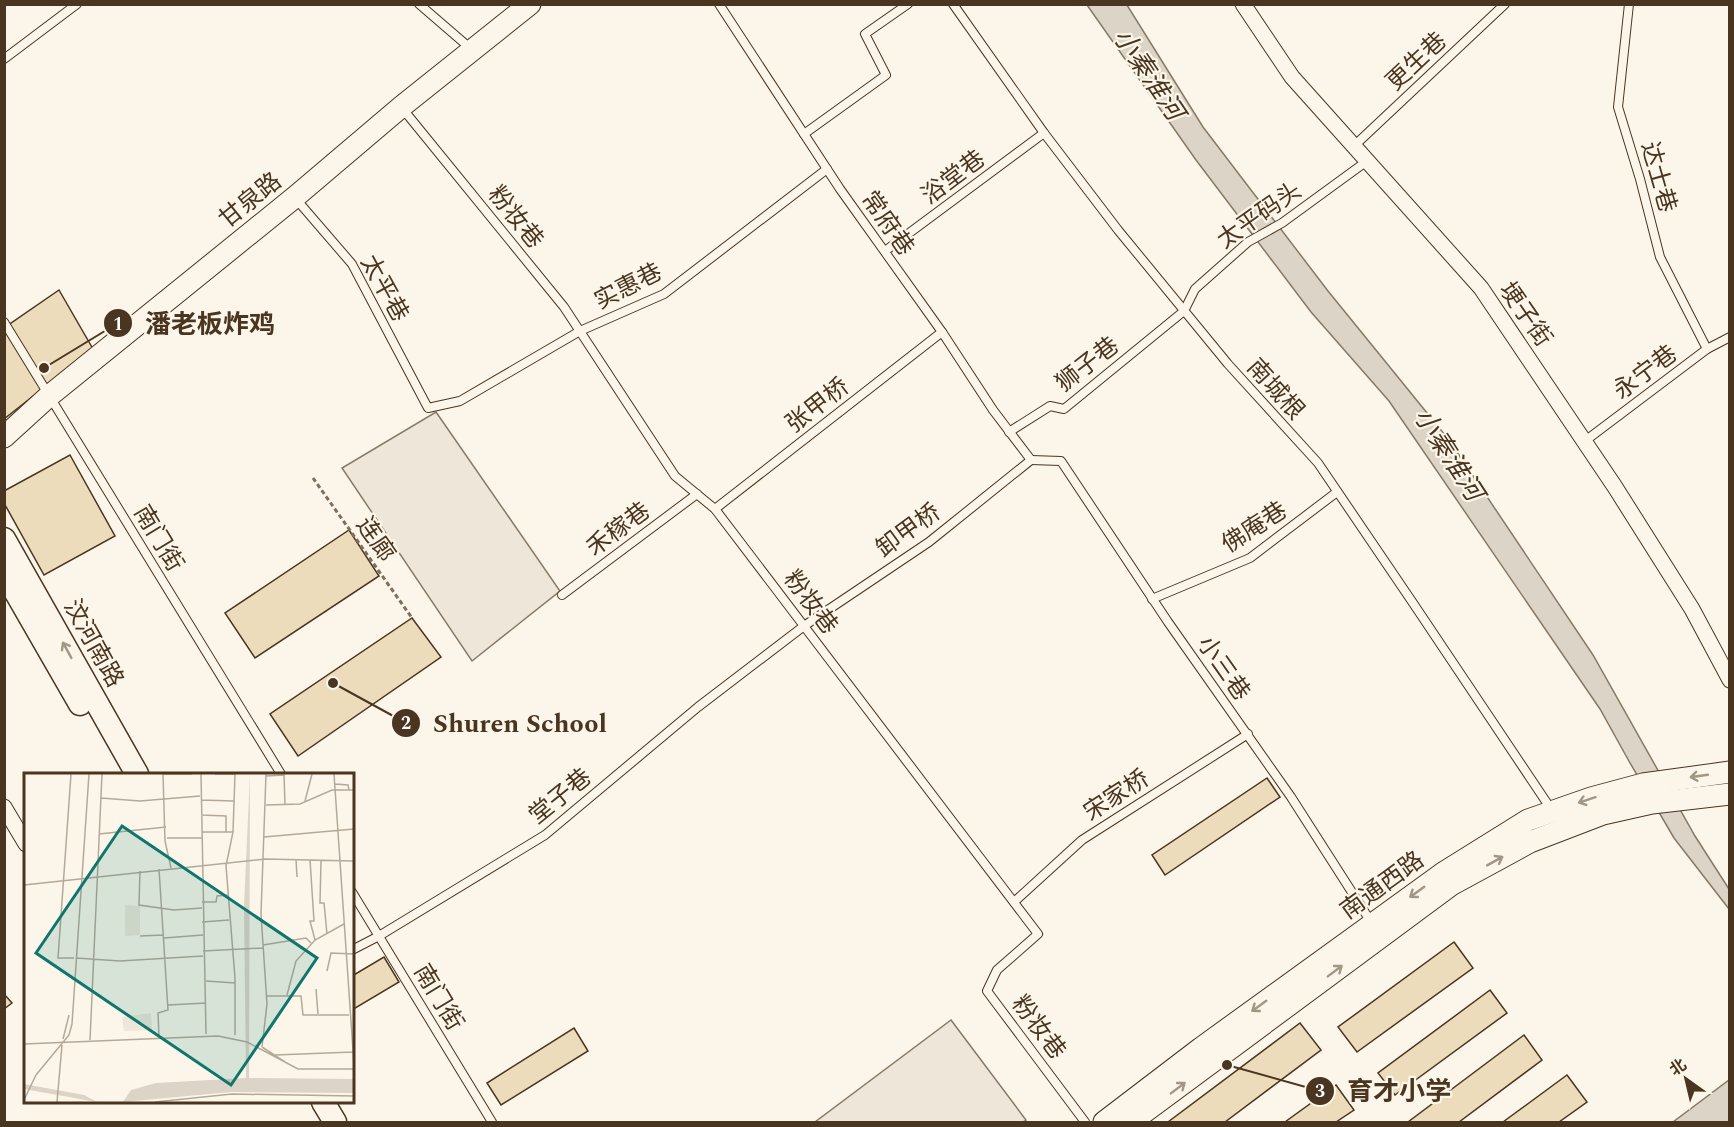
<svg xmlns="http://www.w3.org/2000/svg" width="1734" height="1127" font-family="Spectral,'Noto Sans SC',serif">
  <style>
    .green { fill: #ede6d9; stroke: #887966; stroke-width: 1.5 }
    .water { fill: #dcd4c6; stroke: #887966; stroke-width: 1.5 }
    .building { fill: #ecdcbc; stroke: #4a3520; stroke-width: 1.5 }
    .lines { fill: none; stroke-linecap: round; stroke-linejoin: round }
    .lane-casing { stroke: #4a3520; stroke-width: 10 }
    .street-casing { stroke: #4a3520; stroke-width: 17 }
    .secondary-casing { stroke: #4a3520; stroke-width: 23 }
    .primary-casing { stroke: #4a3520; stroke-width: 25 }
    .path { stroke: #7f6f5c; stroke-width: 3; stroke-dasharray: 4.5 3; stroke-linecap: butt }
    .lane { stroke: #fbf6e9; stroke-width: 8 }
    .street { stroke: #fbf6e9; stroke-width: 15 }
    .secondary { stroke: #fbf6e9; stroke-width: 21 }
    .primary { stroke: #fbf6e9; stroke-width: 22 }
    .oneway { stroke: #a29684 }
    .labels { text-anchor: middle; stroke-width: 4.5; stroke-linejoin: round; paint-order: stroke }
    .street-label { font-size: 24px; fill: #4a3520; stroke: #fbf6e9 }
    .water-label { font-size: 26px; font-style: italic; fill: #4a3520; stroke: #fbf6e9 }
    .inset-road { fill: none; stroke: #b4a999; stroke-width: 1.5 }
    .view { fill: #0f766e; fill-opacity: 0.15; stroke: #0f766e; stroke-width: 3 }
    .inset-edge { fill: none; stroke: #4a3520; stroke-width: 3 }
    .leader { fill: none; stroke: #4a3520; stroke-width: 2 }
    .callout-dot { fill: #4a3520; stroke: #fbf6e9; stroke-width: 2 }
    .mark-label { font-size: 18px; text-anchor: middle; font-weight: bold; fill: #fff }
    .callout-label { font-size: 26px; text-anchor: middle; font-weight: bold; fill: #4a3520; stroke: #fbf6e9; stroke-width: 4.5; stroke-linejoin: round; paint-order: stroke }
  </style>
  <rect width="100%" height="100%" fill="#fbf6e9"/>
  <g class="green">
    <path d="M 436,412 L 560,591 L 472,661 L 342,468 Z"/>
    <path d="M 951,1020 L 1026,1120 L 1023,1122 L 815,1122 Z"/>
  </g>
  <g class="water">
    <path d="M 1087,5 L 1127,5 L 1203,127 L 1328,291 L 1449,440 L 1593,655 L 1695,836 L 1729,889 L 1729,909 L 1674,838 L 1630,763 L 1600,709 L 1389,401 L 1311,312 L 1196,160 Z"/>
    <path d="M 1729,1080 L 1729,1122 L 1673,1122 Z"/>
  </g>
  <g class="building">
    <path d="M 59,290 L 93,349 L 4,419 L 4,328 Z"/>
    <path d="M 70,455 L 115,536 L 44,575 L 4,503 L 4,491 Z"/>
    <path d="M 349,530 L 379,576 L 255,658 L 225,613 Z"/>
    <path d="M 412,618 L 441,657 L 298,756 L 270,714 Z"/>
    <path d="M 1267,778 L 1280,797 L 1165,875 L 1152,855 Z"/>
    <path d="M 1454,942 L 1473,968 L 1357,1052 L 1338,1027 Z"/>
    <path d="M 384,957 L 399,982 L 352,1010 L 352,976 Z"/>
    <path d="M 1490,990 L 1507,1013 L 1395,1095 L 1378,1073 Z"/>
    <path d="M 4,994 L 12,1003 L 4,1009 Z"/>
    <path d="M 1300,1023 L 1321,1050 L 1225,1122 L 1168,1122 Z"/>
    <path d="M 574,1028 L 588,1051 L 501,1105 L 487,1083 Z"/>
    <path d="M 1524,1035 L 1542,1060 L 1459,1122 L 1408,1122 Z"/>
    <path d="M 1567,1075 L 1587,1102 L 1559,1122 L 1503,1122 Z"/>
    <path d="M 1336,1085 L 1354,1110 L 1336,1122 L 1285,1122 Z"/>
  </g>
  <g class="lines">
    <g class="lane-casing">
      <g id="lane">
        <path d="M 419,4 L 470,48"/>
        <path d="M 719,4 L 840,189 L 942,332 L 993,410 L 1031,460"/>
        <path d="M 953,4 L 1044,133 L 1118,230 L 1228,364 L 1318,463 L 1413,603 L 1551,809"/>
        <path d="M 1629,4 L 1618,107 L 1640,179 L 1660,257 L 1707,349"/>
        <path d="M 4,59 L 77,4"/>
        <path d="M 402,108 L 564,307 L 675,476 L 715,509 L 1038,934 L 997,970 L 987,991 L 1085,1122"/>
        <path d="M 804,134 L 886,75 L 865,34 L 908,4"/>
        <path d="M 1354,146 L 1505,4"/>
        <path d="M 296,199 L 352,264 L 428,408 L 460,401 L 580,331 L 664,294 L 827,169"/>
        <path d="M 885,251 L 1044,133"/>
        <path d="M 4,322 L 281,774"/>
        <path d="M 1009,432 L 1050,406 L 1064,409 L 1184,311 L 1195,289 L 1248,242 L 1282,223 L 1367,161"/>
        <path d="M 1585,441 L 1707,349 L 1730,337"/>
        <path d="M 1031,460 L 1061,461 L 1168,622 L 1291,797 L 1371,922"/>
        <path d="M 715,509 L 942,332"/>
        <path d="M 562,595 L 697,494"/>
        <path d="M 1152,599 L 1250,558 L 1337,492"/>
        <path d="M 352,892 L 492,1122"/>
        <path d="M 1014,902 L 1082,840 L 1248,734"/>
        <path d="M 352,950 L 379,936 L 545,835 L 698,707 L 804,626 L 929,542 L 1031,460"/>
      </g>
    </g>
    <g class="street-casing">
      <g id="street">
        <path d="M 1243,4 L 1292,77 L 1481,288 L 1615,487 L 1692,609 L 1730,680"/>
        <path d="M 4,807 L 26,844"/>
      </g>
    </g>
    <g class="secondary-casing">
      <g id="secondary">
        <path d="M 4,437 L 49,396 L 295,197 L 401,107 L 530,4"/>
        <path d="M 1104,1122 L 1201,1048 L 1443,873 L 1528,820 L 1591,798 L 1643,784 L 1730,772"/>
        <path d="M 1131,1122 L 1451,885 L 1530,842 L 1603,814 L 1652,803 L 1730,794"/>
      </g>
    </g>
    <g class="primary-casing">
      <g id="primary">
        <path d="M 4,539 L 137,774"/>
        <path d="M 4,572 L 80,704"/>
        <path d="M 323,1102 L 335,1122"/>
      </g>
    </g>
    <path class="path" d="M 313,478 L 412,618"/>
    <use href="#lane" class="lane"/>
    <use href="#street" class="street"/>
    <use href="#secondary" class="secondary"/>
    <use href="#primary" class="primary"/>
  </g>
  <defs><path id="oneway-shaft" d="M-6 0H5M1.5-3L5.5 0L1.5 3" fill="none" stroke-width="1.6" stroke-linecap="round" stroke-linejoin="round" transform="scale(1.5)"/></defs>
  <g class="oneway">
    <use href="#oneway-shaft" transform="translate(67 650) rotate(-119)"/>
    <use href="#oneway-shaft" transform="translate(1699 776) rotate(172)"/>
    <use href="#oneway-shaft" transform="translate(1587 800) rotate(162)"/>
    <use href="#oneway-shaft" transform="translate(1495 861) rotate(-29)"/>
    <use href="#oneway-shaft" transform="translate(1417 892) rotate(144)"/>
    <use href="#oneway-shaft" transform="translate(1335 971) rotate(-37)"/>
    <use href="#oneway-shaft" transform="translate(1259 1006) rotate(144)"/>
    <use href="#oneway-shaft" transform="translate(1178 1088) rotate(-37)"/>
  </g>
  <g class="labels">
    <g class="street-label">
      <text transform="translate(1416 61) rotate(-43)" y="8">更生巷</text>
      <text transform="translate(953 177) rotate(-37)" y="8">浴堂巷</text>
      <text transform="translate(1659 177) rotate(74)" y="8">达士巷</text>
      <text transform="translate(250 200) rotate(-39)" y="8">甘泉路</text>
      <text transform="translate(1259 215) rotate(-35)" y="8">太平码头</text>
      <text transform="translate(516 217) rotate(51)" y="8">粉妆巷</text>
      <text transform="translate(888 223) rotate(55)" y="8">常府巷</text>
      <text transform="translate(628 286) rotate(-27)" y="8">实惠巷</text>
      <text transform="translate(385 288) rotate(61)" y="8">太平巷</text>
      <text transform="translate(1526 314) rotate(55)" y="8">埂子街</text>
      <text transform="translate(1087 364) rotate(-38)" y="8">狮子巷</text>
      <text transform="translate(1645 372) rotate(-37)" y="8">永宁巷</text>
      <text transform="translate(1276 389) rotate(48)" y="8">南城根</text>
      <text transform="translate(817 405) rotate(-38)" y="8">张甲桥</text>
      <text transform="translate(1254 527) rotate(-33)" y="8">佛庵巷</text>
      <text transform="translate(618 529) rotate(-37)" y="8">禾稼巷</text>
      <text transform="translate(908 530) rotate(-36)" y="8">卸甲桥</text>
      <text transform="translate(159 538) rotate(59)" y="8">南门街</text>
      <text transform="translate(376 539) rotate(55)" y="8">连廊</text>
      <text transform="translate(811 602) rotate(53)" y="8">粉妆巷</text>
      <text transform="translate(94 643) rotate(61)" y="8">汶河南路</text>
      <text transform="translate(1224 668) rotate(55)" y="8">小三巷</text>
      <text transform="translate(1116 795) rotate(-33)" y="8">宋家桥</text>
      <text transform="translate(560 796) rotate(-39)" y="8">堂子巷</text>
      <text transform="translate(1382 885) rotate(-36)" y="8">南通西路</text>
      <text transform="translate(439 997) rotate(59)" y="8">南门街</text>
      <text transform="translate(1039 1027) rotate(53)" y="8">粉妆巷</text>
    </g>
    <g class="water-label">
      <text transform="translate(1149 74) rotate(56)" y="9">小秦淮河</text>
      <text transform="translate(1449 454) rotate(57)" y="9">小秦淮河</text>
    </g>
  </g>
  <g transform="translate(24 773)">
    <rect width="330" height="330" fill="#fbf6e9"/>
    <path d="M 101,132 L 116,133 L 116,162 L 101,163 ZM 127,240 L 128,257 L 100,258 L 98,244 Z" fill="#ede6d9"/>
    <path d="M 226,1 L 225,305 L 330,306 L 330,320 L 207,319 L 99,329 L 107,317 L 132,310 L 222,305 L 220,133 ZM 0,311 L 60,322 L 73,329 L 0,316 Z" fill="#dcd4c6"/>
    <path class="inset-road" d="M 47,1 L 34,185 L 50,185M 139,1 L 141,68 L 147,95M 139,1 L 168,1M 177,1 L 182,261M 191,1 L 211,1M 260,1 L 261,32M 310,1 L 330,292M 242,3 L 260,2M 311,11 L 324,12 L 325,17M 77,25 L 116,28 L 176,23M 177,27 L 210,28M 281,28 L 288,1M 242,32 L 276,31 L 308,17 L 330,17M 177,42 L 202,43 L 202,59M 178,59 L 209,59M 75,61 L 142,54M 240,64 L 330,56M 143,65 L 179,65M 272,86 L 273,104M 286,87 L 290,148 L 286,148 L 291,167M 297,87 L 296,130 L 300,130 L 303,161M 116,98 L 115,132 L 150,137 L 178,135M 0,112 L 241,86 L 330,88M 178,129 L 192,129 L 193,123 L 204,122M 178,149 L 205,147M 116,163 L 139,162M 140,165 L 179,162M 239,172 L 282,165 L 287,170M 179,178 L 239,175M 52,185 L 96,188 L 179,183M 303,198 L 307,180 L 330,181M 182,208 L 211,210M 292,216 L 294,241M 263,222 L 272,188 L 291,167 L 320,151M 243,223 L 277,223 L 279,242 L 325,242M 144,232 L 182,230M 211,262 L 211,205 L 202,93 L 209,59 L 211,1M 135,263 L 134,240 L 144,237 L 135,96M 39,266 L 45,242M 66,267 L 78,1M 0,271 L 194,263 L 223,269 L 274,296 L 330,296M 238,274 L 243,231 L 237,141 L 242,1M 238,274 L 261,289M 251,282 L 329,279M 0,327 L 12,302 L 45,262 L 48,251 L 65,1M 33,329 L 38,272M 131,329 L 208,321 L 330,323"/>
    <path class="view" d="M 98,53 L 293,185 L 207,312 L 12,180 Z"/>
    <rect width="330" height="330" class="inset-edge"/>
  </g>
  <path class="leader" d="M44 368L118 323M333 683L406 723M1227 1065L1320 1091"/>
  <g class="callout-dot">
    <circle cx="44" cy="368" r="6"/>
    <circle cx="333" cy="683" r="6"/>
    <circle cx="1227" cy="1065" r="6"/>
    <circle cx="118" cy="323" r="15"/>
    <circle cx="406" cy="723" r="15"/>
    <circle cx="1320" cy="1091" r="15"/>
  </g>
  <g class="mark-label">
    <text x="118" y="330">1</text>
    <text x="406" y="729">2</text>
    <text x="1320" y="1097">3</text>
  </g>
  <g class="callout-label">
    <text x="210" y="333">潘老板炸鸡</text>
    <text x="520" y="732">Shuren School</text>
    <text x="1399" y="1100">育才小学</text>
  </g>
  <rect width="1734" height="1127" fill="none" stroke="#4a3520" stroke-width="12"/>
  <g transform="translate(1686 1079) rotate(326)" stroke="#fbf6e9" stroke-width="4.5" paint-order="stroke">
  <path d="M0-4.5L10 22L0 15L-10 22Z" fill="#4a3520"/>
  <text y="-9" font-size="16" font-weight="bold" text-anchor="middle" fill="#4a3520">北</text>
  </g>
</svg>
